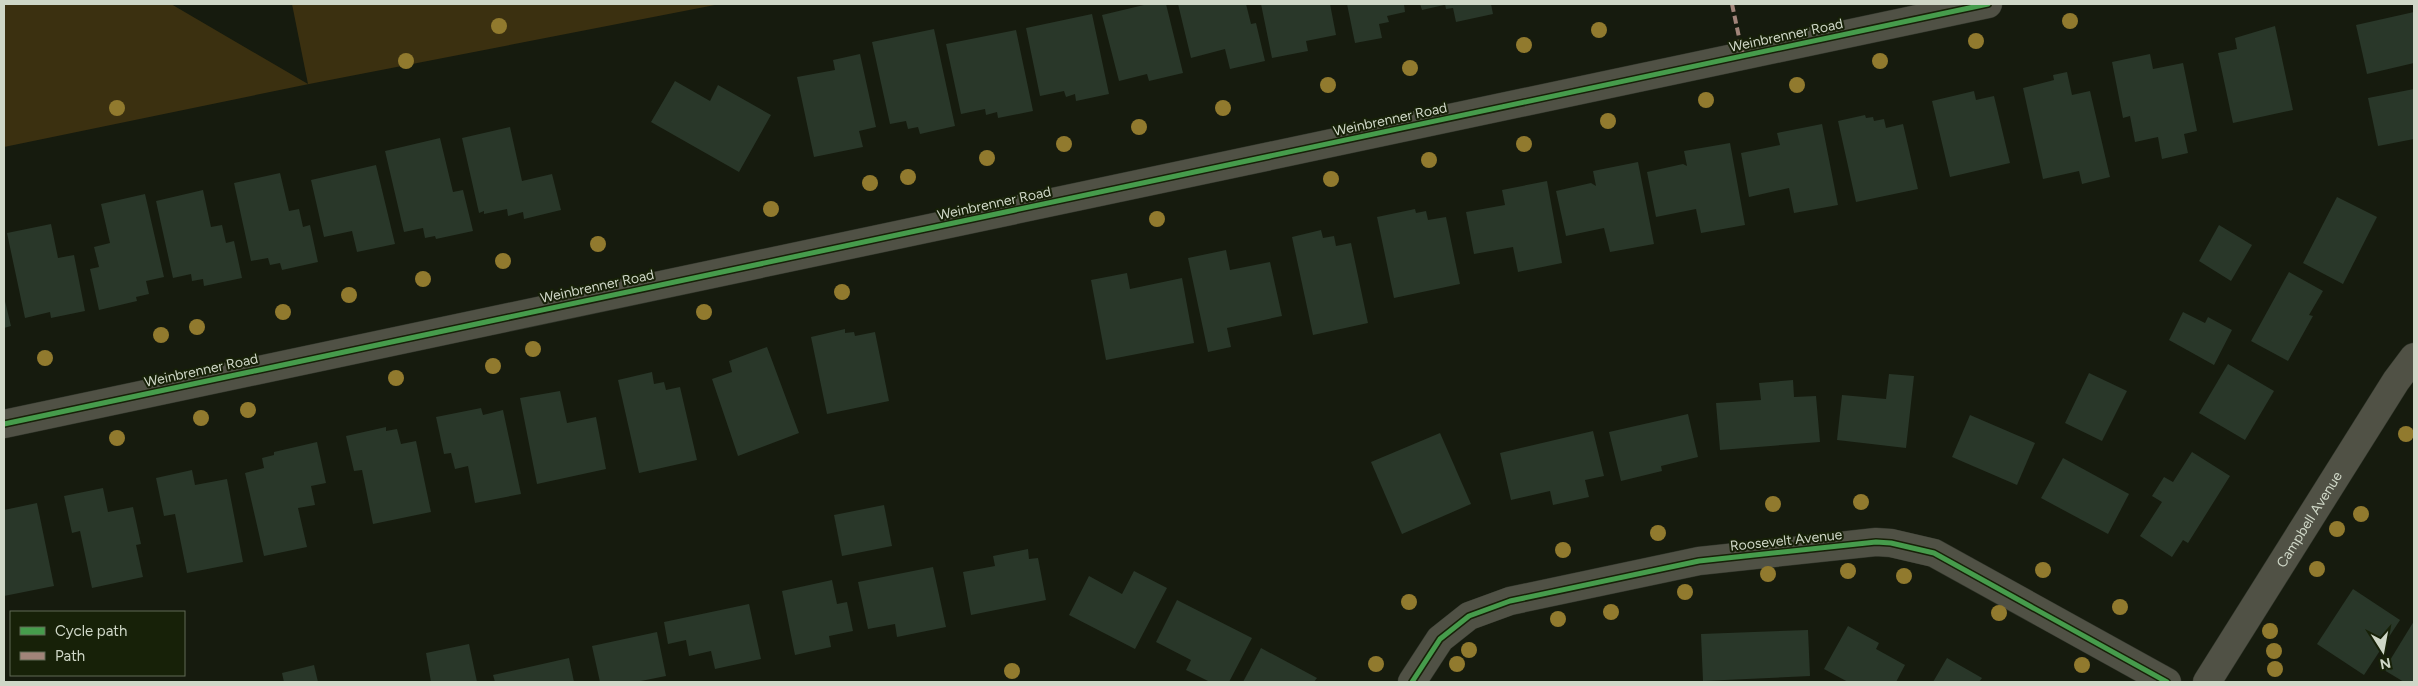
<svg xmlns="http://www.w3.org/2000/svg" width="2418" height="686" font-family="Figtree,sans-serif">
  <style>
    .green { fill: #3b3010 }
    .building { fill: #293729 }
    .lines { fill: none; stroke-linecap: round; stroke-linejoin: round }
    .minor-casing { stroke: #2f3429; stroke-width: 29 }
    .minor { stroke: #505145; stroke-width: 28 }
    .quiet { stroke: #a18479; stroke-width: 4; stroke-dasharray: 8 4; stroke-linecap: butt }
    .cycleway-casing { stroke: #172108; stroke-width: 8 }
    .cycleway { stroke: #469c4c; stroke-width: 5 }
    .tree { fill: #917a2e }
    .labels { text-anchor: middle; stroke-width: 4; stroke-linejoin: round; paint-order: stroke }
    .street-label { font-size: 14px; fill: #cfd7c7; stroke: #172108 }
  </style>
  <rect width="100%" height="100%" fill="#161b0e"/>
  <path class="green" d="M 4,4 L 171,4 L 308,84 L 292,4 L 720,4 L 309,84 L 4,147 Z"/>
  <g class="building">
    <path d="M 1148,4 L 1166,4 L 1183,73 L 1149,81 L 1147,74 L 1119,81 L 1102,15 Z"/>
    <path d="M 1178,4 L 1246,4 L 1251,24 L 1256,23 L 1265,61 L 1230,69 L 1225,49 L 1191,58 Z"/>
    <path d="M 1261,4 L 1330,4 L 1336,35 L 1306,41 L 1308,51 L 1272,58 Z"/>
    <path d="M 1347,4 L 1404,4 L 1405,12 L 1387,16 L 1389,22 L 1379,24 L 1382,38 L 1355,43 Z"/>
    <path d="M 1420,4 L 1444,4 L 1444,5 L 1422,10 Z"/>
    <path d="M 1445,4 L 1491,4 L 1493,14 L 1456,22 L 1453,8 L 1446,9 Z"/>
    <path d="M 2414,12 L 2414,63 L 2367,74 L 2356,25 Z"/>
    <path d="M 1092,14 L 1109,94 L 1076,101 L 1075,94 L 1066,97 L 1064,91 L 1040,96 L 1026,28 Z"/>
    <path d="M 2275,26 L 2293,110 L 2233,123 L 2218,53 L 2237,49 L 2235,38 Z"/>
    <path d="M 934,29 L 955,126 L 920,134 L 918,127 L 908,129 L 906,121 L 890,124 L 872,42 Z"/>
    <path d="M 1016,30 L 1033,111 L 998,118 L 997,112 L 986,115 L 985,109 L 961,114 L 946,44 Z"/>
    <path d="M 860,54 L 876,127 L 859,131 L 863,147 L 814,157 L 797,77 L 835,70 L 833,60 Z"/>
    <path d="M 2150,54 L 2153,69 L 2183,63 L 2197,131 L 2184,134 L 2188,153 L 2162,159 L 2158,137 L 2135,142 L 2130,116 L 2123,118 L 2112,62 Z"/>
    <path d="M 2067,72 L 2072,95 L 2090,91 L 2110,177 L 2082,184 L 2079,171 L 2043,179 L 2023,88 L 2054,80 L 2053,75 Z"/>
    <path d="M 675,81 L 710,101 L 718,85 L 771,115 L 739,172 L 651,122 Z"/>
    <path d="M 2414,89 L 2414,139 L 2378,146 L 2368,98 Z"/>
    <path d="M 1974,91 L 1976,100 L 1994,96 L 2010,163 L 1950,177 L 1932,101 Z"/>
    <path d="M 1865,115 L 1866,118 L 1873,117 L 1874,121 L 1884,119 L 1886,128 L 1903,124 L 1918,189 L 1856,202 L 1838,121 Z"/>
    <path d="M 1822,124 L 1838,205 L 1794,213 L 1789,188 L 1749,197 L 1741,153 L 1780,145 L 1777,133 Z"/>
    <path d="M 510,127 L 522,181 L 552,174 L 561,210 L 524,219 L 523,212 L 508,216 L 507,209 L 484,214 L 484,211 L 479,213 L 462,138 Z"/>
    <path d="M 440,138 L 453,192 L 463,190 L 473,231 L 436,239 L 435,236 L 425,238 L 423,228 L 404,232 L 385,151 Z"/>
    <path d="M 1730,143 L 1745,225 L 1701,233 L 1696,209 L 1656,217 L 1647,172 L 1683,164 L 1687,166 L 1684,151 Z"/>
    <path d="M 1638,162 L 1654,244 L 1610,252 L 1604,228 L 1566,236 L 1556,191 L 1591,183 L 1596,186 L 1593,171 Z"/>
    <path d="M 376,165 L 395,244 L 357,252 L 352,231 L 324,237 L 311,180 Z"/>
    <path d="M 280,173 L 289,211 L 299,209 L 303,227 L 310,225 L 318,262 L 282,270 L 280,263 L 270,265 L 268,258 L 251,261 L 234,183 Z"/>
    <path d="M 1547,181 L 1562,263 L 1518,272 L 1513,247 L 1474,254 L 1466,212 L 1505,205 L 1502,190 Z"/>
    <path d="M 203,190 L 211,227 L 222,225 L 226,243 L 234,241 L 242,278 L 204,286 L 203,279 L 192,281 L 191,274 L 173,278 L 156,201 Z"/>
    <path d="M 145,194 L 164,277 L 146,281 L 149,294 L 136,297 L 137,301 L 99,310 L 90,269 L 99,267 L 94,247 L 110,243 L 101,204 Z"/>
    <path d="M 2337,197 L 2377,217 L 2343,284 L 2303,263 Z"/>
    <path d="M 1415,209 L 1416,213 L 1426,211 L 1428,220 L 1446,217 L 1460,284 L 1394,298 L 1377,217 Z"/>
    <path d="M 51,224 L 58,258 L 74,255 L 85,311 L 51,318 L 50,312 L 25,318 L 7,233 Z"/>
    <path d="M 2219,225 L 2252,245 L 2231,281 L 2199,261 Z"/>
    <path d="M 1321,230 L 1323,238 L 1334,236 L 1336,246 L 1351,243 L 1368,323 L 1313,335 L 1292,237 Z"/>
    <path d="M 1226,250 L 1230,270 L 1270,262 L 1282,316 L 1227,328 L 1231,347 L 1208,352 L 1188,258 Z"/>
    <path d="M 2289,272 L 2323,291 L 2309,315 L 2313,316 L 2288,361 L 2251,341 Z"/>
    <path d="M 1127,273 L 1130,289 L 1182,278 L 1194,343 L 1106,360 L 1091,280 Z"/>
    <path d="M 4,297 L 11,326 L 4,328 Z"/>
    <path d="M 2183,312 L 2205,323 L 2208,317 L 2232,330 L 2214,365 L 2169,340 Z"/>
    <path d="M 845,329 L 845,333 L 854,332 L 855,336 L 875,332 L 889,401 L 827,414 L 811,337 Z"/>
    <path d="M 767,347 L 799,433 L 738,456 L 712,379 L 732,372 L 729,361 Z"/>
    <path d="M 2228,364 L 2274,391 L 2245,440 L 2199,413 Z"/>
    <path d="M 652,372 L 654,384 L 664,382 L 666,390 L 680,387 L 697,460 L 639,473 L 618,380 Z"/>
    <path d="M 2089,373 L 2127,391 L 2102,441 L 2065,423 Z"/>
    <path d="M 1889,374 L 1914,376 L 1906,448 L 1837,440 L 1842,395 L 1886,399 Z"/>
    <path d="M 1793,380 L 1794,397 L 1816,396 L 1820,442 L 1720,450 L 1716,403 L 1761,400 L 1759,383 Z"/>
    <path d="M 560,391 L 567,423 L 596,417 L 606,469 L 537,484 L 520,398 Z"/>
    <path d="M 481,408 L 483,415 L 503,410 L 521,494 L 475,503 L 468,466 L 455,469 L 451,453 L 444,454 L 436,417 Z"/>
    <path d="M 1688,414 L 1698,457 L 1661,466 L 1662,471 L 1621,481 L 1609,432 Z"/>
    <path d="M 1970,415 L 2035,443 L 2017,485 L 1952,457 Z"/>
    <path d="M 386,427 L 386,431 L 397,429 L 401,444 L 416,441 L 431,512 L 373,524 L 362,470 L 354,471 L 346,436 Z"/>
    <path d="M 1593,431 L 1604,476 L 1585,480 L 1589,497 L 1553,505 L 1550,491 L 1511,500 L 1500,453 Z"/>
    <path d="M 1440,433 L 1471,504 L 1402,534 L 1371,462 Z"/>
    <path d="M 317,442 L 326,483 L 311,486 L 315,505 L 298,508 L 307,547 L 264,556 L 245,473 L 264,468 L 262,458 L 274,455 L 274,452 Z"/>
    <path d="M 2192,452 L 2230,476 L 2188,543 L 2183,540 L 2172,557 L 2140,536 L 2162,502 L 2152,496 L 2164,477 L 2173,482 Z"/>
    <path d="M 2063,458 L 2129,494 L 2108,534 L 2041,498 Z"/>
    <path d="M 192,470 L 195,485 L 227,479 L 243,562 L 187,573 L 175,514 L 164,516 L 156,478 Z"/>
    <path d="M 103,488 L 108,512 L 133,507 L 141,544 L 136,545 L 143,577 L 92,588 L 80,531 L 72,533 L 64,496 Z"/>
    <path d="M 37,503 L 54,586 L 4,596 L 4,510 Z"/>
    <path d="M 884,505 L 892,546 L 842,556 L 834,515 Z"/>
    <path d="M 1028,549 L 1029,559 L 1038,558 L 1046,600 L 971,615 L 963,572 L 995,566 L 993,556 Z"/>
    <path d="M 933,567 L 946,627 L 897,637 L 895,624 L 868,629 L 858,582 Z"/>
    <path d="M 1134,571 L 1167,588 L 1135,649 L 1069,615 L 1089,576 L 1122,594 Z"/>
    <path d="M 832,580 L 837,604 L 847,602 L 853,631 L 829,636 L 831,647 L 795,655 L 782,591 Z"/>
    <path d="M 2353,589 L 2400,620 L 2364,675 L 2317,644 Z"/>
    <path d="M 1177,600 L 1252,638 L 1229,682 L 1210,682 L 1186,670 L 1191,660 L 1156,642 Z"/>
    <path d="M 749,604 L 761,659 L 715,669 L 711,651 L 689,656 L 686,640 L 668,644 L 664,622 Z"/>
    <path d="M 2414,621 L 2414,682 L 2404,682 L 2384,670 Z"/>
    <path d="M 1848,626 L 1879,643 L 1876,649 L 1905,665 L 1896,682 L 1848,682 L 1824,669 Z"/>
    <path d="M 1808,630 L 1810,676 L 1703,681 L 1701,634 Z"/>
    <path d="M 657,632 L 666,676 L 636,682 L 600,682 L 592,646 Z"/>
    <path d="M 469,644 L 477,682 L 431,682 L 426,653 Z"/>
    <path d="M 1261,648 L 1317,678 L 1314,682 L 1243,682 Z"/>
    <path d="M 569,658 L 574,682 L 495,682 L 493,675 Z"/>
    <path d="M 1947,658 L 1982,678 L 1979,682 L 1933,682 Z"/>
    <path d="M 314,665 L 318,682 L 284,682 L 282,673 Z"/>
  </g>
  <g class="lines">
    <g class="minor-casing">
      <g id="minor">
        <path d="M 4,424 L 1988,4"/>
        <path d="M 1412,682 L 1440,639 L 1469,616 L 1510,601 L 1699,561 L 1876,542 L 1891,543 L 1934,553 L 2167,682"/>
        <path id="s1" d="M 2207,682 L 2396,381 L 2414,357"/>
      </g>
    </g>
    <use href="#minor" class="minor"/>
    <path class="quiet" d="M 1732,4 L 1743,56"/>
    <g class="cycleway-casing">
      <g id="cycleway">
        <path d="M 4,424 L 1988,4"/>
        <path d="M 1412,682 L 1440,639 L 1469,616 L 1510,601 L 1699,561 L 1876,542 L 1891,543 L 1934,553 L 2167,682"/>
      </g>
    </g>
    <use href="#cycleway" class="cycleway"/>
  </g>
  <g class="tree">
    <circle cx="2070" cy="21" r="8"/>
    <circle cx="499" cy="26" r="8"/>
    <circle cx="1599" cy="30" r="8"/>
    <circle cx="1976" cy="41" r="8"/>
    <circle cx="1524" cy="45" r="8"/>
    <circle cx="406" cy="61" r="8"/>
    <circle cx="1880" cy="61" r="8"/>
    <circle cx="1410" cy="68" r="8"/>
    <circle cx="1328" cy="85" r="8"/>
    <circle cx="1797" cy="85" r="8"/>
    <circle cx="1706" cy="100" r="8"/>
    <circle cx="117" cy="108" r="8"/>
    <circle cx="1223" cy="108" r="8"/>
    <circle cx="1608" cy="121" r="8"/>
    <circle cx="1139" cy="127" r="8"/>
    <circle cx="1064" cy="144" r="8"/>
    <circle cx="1524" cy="144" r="8"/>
    <circle cx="987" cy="158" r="8"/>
    <circle cx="1429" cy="160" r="8"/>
    <circle cx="908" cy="177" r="8"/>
    <circle cx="1331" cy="179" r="8"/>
    <circle cx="870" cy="183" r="8"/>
    <circle cx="771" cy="209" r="8"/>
    <circle cx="1157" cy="219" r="8"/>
    <circle cx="598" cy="244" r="8"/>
    <circle cx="503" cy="261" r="8"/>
    <circle cx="423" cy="279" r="8"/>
    <circle cx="842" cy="292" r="8"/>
    <circle cx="349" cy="295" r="8"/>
    <circle cx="283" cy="312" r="8"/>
    <circle cx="704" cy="312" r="8"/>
    <circle cx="197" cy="327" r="8"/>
    <circle cx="161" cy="335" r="8"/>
    <circle cx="533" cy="349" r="8"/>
    <circle cx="45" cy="358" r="8"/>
    <circle cx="493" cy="366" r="8"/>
    <circle cx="396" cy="378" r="8"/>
    <circle cx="248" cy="410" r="8"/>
    <circle cx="201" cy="418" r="8"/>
    <circle cx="2406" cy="434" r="8"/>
    <circle cx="117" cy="438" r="8"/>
    <circle cx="1861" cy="502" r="8"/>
    <circle cx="1773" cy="504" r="8"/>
    <circle cx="2361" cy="514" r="8"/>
    <circle cx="2337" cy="529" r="8"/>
    <circle cx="1658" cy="533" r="8"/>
    <circle cx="1563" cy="550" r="8"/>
    <circle cx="2317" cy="569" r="8"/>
    <circle cx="2043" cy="570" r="8"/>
    <circle cx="1848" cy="571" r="8"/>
    <circle cx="1768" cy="574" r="8"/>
    <circle cx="1904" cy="576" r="8"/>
    <circle cx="1685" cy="592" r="8"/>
    <circle cx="1409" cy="602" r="8"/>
    <circle cx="2120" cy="607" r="8"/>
    <circle cx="1611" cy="612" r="8"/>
    <circle cx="1999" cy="613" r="8"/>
    <circle cx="1558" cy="619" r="8"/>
    <circle cx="2270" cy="631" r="8"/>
    <circle cx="1469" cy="650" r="8"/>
    <circle cx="2274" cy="651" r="8"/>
    <circle cx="1376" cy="664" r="8"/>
    <circle cx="1457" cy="664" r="8"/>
    <circle cx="2082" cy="665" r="8"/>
    <circle cx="2275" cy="669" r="8"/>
    <circle cx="1012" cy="671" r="8"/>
  </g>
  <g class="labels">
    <g class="street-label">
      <text transform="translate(1786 35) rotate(-12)" y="5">Weinbrenner Road</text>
      <text transform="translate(1390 119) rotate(-12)" y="5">Weinbrenner Road</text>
      <text transform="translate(994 203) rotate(-12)" y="5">Weinbrenner Road</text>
      <text transform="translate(597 286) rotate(-12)" y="5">Weinbrenner Road</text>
      <text transform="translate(201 370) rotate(-12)" y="5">Weinbrenner Road</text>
      <text dy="5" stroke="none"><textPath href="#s1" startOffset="192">Campbell Avenue</textPath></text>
      <text transform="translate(1786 540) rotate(-6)" y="5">Roosevelt Avenue</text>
    </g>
  </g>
  <rect width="2418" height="686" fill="none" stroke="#cfd7c7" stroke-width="10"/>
  <rect x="10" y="611" width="175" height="65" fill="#172108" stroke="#616a54"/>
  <rect x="20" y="627" width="25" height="8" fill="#469c4c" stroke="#616a54"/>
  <text x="55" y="636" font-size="15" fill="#cfd7c7">Cycle path</text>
  <rect x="20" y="652" width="25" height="8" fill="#a18479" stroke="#616a54"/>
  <text x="55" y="661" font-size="15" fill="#cfd7c7">Path</text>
  <g transform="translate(2383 651) rotate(169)" stroke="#172108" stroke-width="4" paint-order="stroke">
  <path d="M0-4L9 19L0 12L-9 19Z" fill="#cfd7c7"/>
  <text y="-8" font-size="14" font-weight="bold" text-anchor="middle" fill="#cfd7c7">N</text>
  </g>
</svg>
